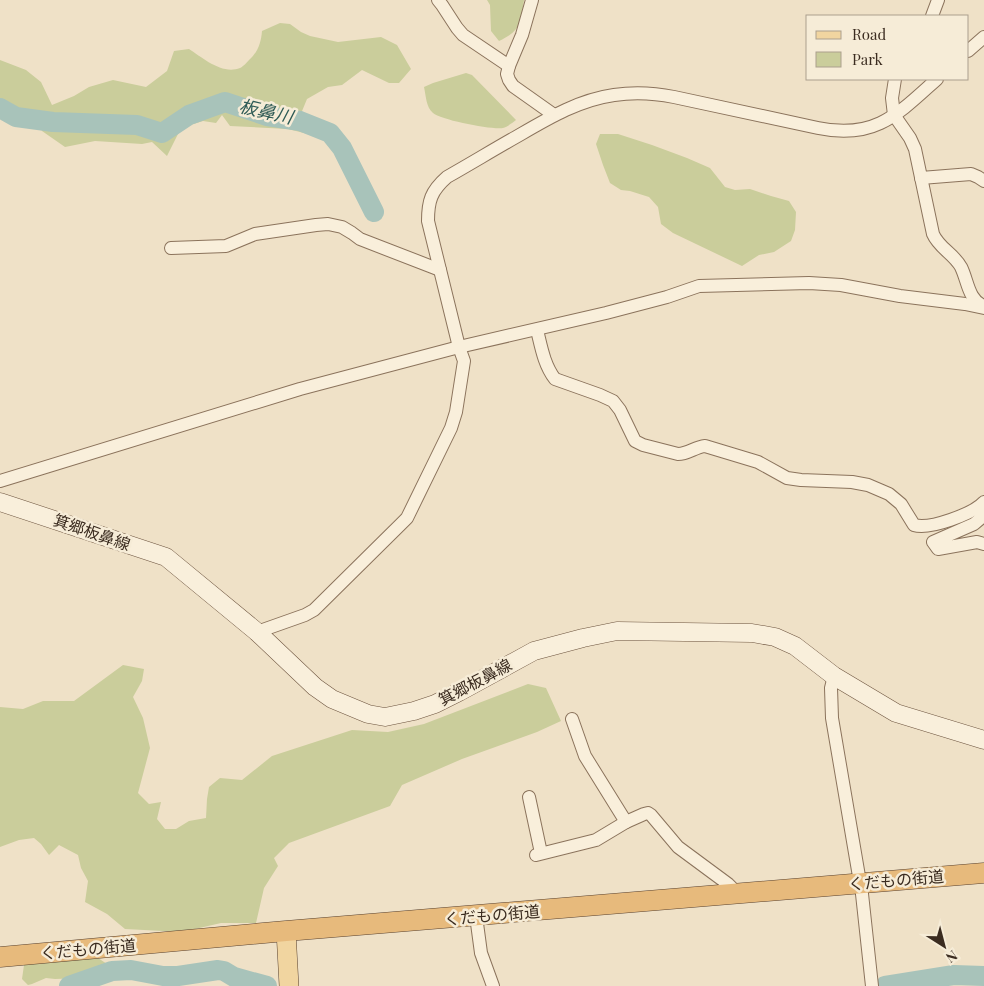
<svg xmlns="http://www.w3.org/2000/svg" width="984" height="986" font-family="'Playfair Display','Noto Sans JP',serif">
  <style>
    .green { fill: #cacd9b }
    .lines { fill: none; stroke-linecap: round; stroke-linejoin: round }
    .river { stroke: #a8c3ba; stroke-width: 20 }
    .minor-casing { stroke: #8b735c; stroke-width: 14 }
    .secondary-casing { stroke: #6d543f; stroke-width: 19 }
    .primary-casing { stroke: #594230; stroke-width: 20 }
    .trunk-casing { stroke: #594230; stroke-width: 21 }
    .minor { stroke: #f9efdb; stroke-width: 12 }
    .secondary { stroke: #f9efdb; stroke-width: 18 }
    .primary { stroke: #f1d5a0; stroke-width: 19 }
    .trunk { stroke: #e7ba7c; stroke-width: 20 }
    .labels { text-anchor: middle; stroke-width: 5; stroke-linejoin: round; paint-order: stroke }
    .street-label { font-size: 16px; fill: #3b2c20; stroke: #f6ecd7 }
    .water-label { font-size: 18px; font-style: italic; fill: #2f5b56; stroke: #f6ecd7 }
  </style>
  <rect width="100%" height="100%" fill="#efe1c7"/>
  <g class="green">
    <path d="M 487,0 L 524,0 C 521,22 521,31 499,41 L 491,31 L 490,5 Z"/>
    <path d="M 280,23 L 290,24 L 301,32 L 310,36 L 338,42 L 381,37 L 397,45 L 411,69 L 399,83 L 389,83 L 362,70 L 342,85 L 328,87 L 307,99 L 300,116 L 310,121 L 330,127 L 339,156 L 326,140 L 308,134 L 288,129 L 230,126 L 222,115 L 216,123 L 203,121 L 181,128 L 167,156 L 152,142 L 142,144 L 95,141 L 65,147 L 42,131 L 35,114 L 0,103 L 0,60 L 26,70 L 41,82 L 52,105 L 74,96 L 89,87 L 113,80 L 146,87 L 167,71 L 174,51 L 189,49 C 203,58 222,75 240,68 C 243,67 247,62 249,60 C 258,52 261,43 262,31 Z"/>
    <path d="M 466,73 L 472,75 L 516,120 C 512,123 507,127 503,128 C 492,130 441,120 433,113 C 426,107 426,96 424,87 L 433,83 Z"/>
    <path d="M 600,134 L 618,134 L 652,145 L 687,158 L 710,168 L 725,187 L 735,190 L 750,189 L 771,196 L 789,201 L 796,212 L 795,230 L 791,241 L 774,252 L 759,255 L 742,266 L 673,233 L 661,224 L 658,207 L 649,197 L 630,191 L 621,190 L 610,183 L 603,165 L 596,144 Z"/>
    <path d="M 123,665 L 144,669 L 142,681 L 133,697 L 143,718 L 150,748 L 138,793 L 149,804 L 161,802 L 157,819 L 165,829 L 176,829 L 189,821 L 206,818 L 207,799 L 209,787 L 220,778 L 242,780 L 272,756 L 352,730 L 388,732 L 424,724 L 528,684 L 546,688 L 561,721 L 537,732 L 462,759 L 402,785 L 390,806 L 289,843 L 274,858 L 278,866 L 264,888 L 256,923 L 221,923 L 182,932 L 125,929 L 107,914 L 85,902 L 88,881 L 81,868 L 78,855 L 59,845 L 49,855 L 41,844 L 34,838 L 19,840 L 0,847 L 0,707 L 23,709 L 43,701 L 74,701 Z"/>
    <path d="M 98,958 L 107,964 L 106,970 L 83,978 L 55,979 L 46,978 L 32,984 L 28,985 L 22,979 L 24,965 L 35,960 Z"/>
  </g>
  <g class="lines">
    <g class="river">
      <path d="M 0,108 L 16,117 L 53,122 L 137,125 L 162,133 L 189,115 L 225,102 L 267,116 L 300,121 L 330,133 L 342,148 L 374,212"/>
      <path d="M 69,986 L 112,971 L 131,970 L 163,976 L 178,976 L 218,970 L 224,971 L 234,977 L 267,986"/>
      <path d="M 885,986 L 954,975 L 984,976"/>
    </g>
    <g class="minor-casing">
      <g id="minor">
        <path d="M 438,0 L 442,5 L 457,28 L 463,35 L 509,66"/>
        <path d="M 532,0 L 522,35 L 509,66 L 507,74 L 509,80 L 513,86 L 554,115"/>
        <path d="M 932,16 L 938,0"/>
        <path d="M 968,51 L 984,37"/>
        <path d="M 895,79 L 892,98 L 894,115 L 910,138 L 915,149 L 933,234 C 939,248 954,254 961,267 C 968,281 968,300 984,306"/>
        <path d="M 921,178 L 971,174 L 978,177 L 984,181"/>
        <path d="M 171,248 L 226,246 L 255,234 L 316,225 L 328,224 L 342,227 L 352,233 L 360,239 L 440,270"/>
        <path d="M 537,330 C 541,346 544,365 555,379 L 600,395 L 613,401 L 620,410 L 635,441 L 643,445 L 678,454 C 688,454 695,447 705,446 L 758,462 L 787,478 L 801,480 L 852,482 L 868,485 L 889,494 L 901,504 L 914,525 C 929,530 973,514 984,502"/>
        <path d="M 0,481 L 300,389 L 459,347 L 606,313 L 667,297 L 699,286 L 809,283 L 841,285 L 900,296 L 965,304 L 984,308"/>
        <path d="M 981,506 L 981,518 L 974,524 L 933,542 L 938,549 L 977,542 L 984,544"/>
        <path d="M 257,632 L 305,615 L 314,610 L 401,524 L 407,518 L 451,428 L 456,412 L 464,361 L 459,347 L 428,221 C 428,201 431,191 447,177 C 470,164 493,150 516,137 C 547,119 578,100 614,95 C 634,92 654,93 674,97 L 818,128 C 875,140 898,114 937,79"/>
        <path d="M 834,676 L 831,688 L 832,718 L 862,894 L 872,986"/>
        <path d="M 572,719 L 585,756 L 626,822 L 644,814 L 648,813 L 651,815 L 678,847 L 728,884 L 732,888 L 735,894"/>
        <path d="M 529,797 L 541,853"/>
        <path d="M 536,855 L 596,840 L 626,822"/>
        <path d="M 476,916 L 481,953 L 493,986"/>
      </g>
    </g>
    <g class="secondary-casing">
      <path id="secondary" d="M 0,502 L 166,557 L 257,632 L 315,687 L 332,699 L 368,714 L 385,717 L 414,711 L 435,704 L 459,692 L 534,651 L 583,638 L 617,631 L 752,633 L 775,637 L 795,646 L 834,676 L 896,713 L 984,740"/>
    </g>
    <g class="primary-casing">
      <path id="primary" d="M 286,931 L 289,986"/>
    </g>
    <g class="trunk-casing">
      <path id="trunk" d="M 0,957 L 286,931 L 984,873"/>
    </g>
    <use href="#minor" class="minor"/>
    <use href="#secondary" class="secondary"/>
    <use href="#primary" class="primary"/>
    <use href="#trunk" class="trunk"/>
  </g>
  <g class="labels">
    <g class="street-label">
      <text transform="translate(92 532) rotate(19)" y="6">箕郷板鼻線</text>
      <text transform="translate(475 682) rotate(-28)" y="6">箕郷板鼻線</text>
      <text transform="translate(896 880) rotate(-5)" y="6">くだもの街道</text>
      <text transform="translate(492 915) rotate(-5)" y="6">くだもの街道</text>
      <text transform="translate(88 949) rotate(-5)" y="6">くだもの街道</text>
    </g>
    <g class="water-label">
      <text transform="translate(266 112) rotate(13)" y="6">板鼻川</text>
    </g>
  </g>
  <rect x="806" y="15" width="162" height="65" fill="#f6ecd7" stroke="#ab9f8e"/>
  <rect x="816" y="31" width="25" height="8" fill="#f1d5a0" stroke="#ab9f8e"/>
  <text x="852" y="40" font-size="15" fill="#3b2c20">Road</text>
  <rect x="816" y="52" width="25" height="15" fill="#cacd9b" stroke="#ab9f8e"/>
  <text x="852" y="65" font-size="15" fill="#3b2c20">Park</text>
  <g transform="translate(944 946) rotate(144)" stroke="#f6ecd7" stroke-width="4" paint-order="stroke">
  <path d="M0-4L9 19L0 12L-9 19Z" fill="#3b2c20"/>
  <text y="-8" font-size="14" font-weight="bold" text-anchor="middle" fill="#3b2c20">N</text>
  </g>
</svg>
